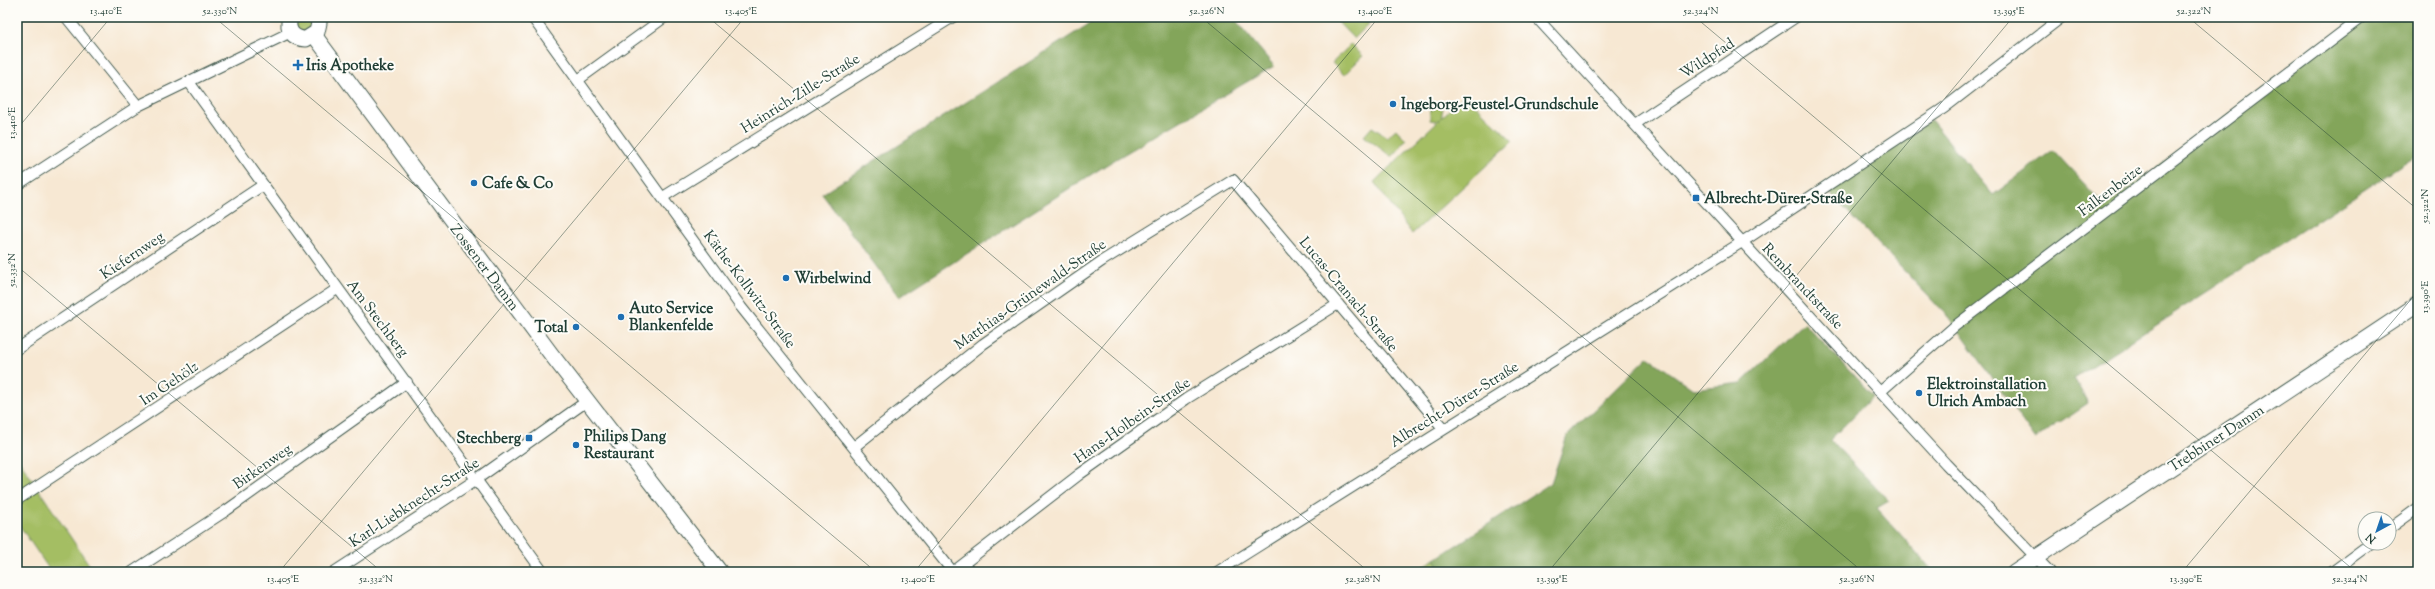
<svg xmlns="http://www.w3.org/2000/svg" width="2435" height="589" font-family="'Sorts Mill Goudy',serif">
  <style>
    .green { fill: #a4be64; stroke: #627e4c }
    .forest { fill: #83a55a; stroke: #517147 }
    .lines { fill: none; stroke-linecap: round; stroke-linejoin: round }
    .minor-casing { stroke: #3f574c; stroke-width: 12 }
    .secondary-casing { stroke: #3f574c; stroke-width: 17 }
    .minor { stroke: #fff; stroke-width: 10 }
    .secondary { stroke: #fff; stroke-width: 15 }
    .ticks { fill: none; stroke: #1f3d34; stroke-width: 1; stroke-opacity: 0.45 }
    .poi-dot { fill: #1f6fb2; stroke: #fdfcf7; stroke-width: 1.5 }
    .labels { text-anchor: middle; stroke-width: 4; stroke-linejoin: round; paint-order: stroke }
    .street-label { font-size: 15px; fill: #1f3d34; stroke: #fdfcf7 }
    .poi-label { font-size: 15px; font-weight: bold; fill: #1f3d34; stroke: #fdfcf7; text-anchor: start }
    .neatline { fill: none; stroke: #1f3d34; stroke-width: 1.5 }
    .ticks-label { font-size: 10px; text-anchor: middle; fill: #1f3d34 }
  </style>
  <rect width="100%" height="100%" fill="#fdfcf7"/>
  <filter id="ink" filterUnits="userSpaceOnUse"><feTurbulence type="fractalNoise" baseFrequency=".025" numOctaves="2"/><feDisplacementMap in="SourceGraphic" scale="8" xChannelSelector="R" yChannelSelector="G"/><feConvolveMatrix kernelMatrix="1 2 1 2 8 2 1 2 1" color-interpolation-filters="sRGB"/></filter>
  <filter id="wash" filterUnits="userSpaceOnUse"><feTurbulence type="fractalNoise" baseFrequency=".012" numOctaves="4" result="noise"/><feDisplacementMap in="SourceGraphic" scale="16" xChannelSelector="R" yChannelSelector="G"/><feGaussianBlur stdDeviation="0.9" result="paint"/><feColorMatrix in="noise" values="0 0 0 0 0 0 0 0 0 0 0 0 0 0 0 0 0 1.4 0 .05"/><feComposite in="paint" operator="in"/></filter>
  <g filter="url(#wash)">
    <rect width="100%" height="100%" fill="#f7e8d3"/>
    <g class="green">
      <circle cx="303" cy="24" r="8"/>
      <path d="M 1333,17 L 1363,17 L 1369,24 L 1354,39 Z"/>
      <path d="M 1351,44 L 1363,56 L 1344,75 L 1332,63 Z"/>
      <path d="M 1465,95 L 1513,141 L 1412,234 L 1374,182 L 1440,119 L 1436,121 L 1430,120 L 1430,111 L 1439,106 L 1443,109 L 1441,118 Z"/>
      <path d="M 1372,127 L 1387,137 L 1396,129 L 1406,140 L 1402,143 L 1401,147 L 1392,157 L 1364,136 Z"/>
      <path d="M 17,457 L 94,572 L 51,572 L 17,522 Z"/>
      <path d="M 1435,559 L 1443,572 L 1414,572 Z"/>
    </g>
    <g class="forest">
      <path d="M 1100,17 L 1233,17 L 1274,66 L 1111,162 L 899,297 L 822,194 Z"/>
      <path d="M 2361,17 L 2418,17 L 2418,155 L 2074,378 L 2088,403 L 2035,439 L 1949,318 L 1828,191 L 1931,120 L 1993,195 L 2053,150 L 2105,206 Z"/>
      <path d="M 1804,323 L 1873,396 L 1830,440 L 1889,501 L 1877,508 L 1934,572 L 1443,572 L 1435,559 L 1551,483 L 1567,436 L 1648,357 L 1693,389 L 1741,383 Z"/>
    </g>
  </g>
  <g filter="url(#ink)">
    <g class="lines">
      <g class="minor-casing">
        <g id="minor">
          <path d="M 66,17 L 138,106"/>
          <path d="M 532,17 L 741,307 L 953,572"/>
          <path d="M 1536,17 L 1946,464 L 2050,572"/>
          <path d="M 578,80 L 665,17"/>
          <path d="M 189,82 L 543,572"/>
          <path d="M 1635,124 L 1796,17"/>
          <path d="M 17,185 L 138,106 L 291,32"/>
          <path d="M 663,197 L 953,17"/>
          <path d="M 17,349 L 263,185"/>
          <path d="M 1880,392 L 1955,326 L 2362,17"/>
          <path d="M 854,447 L 983,344 L 1102,261 L 1233,180 L 1443,428"/>
          <path d="M 17,500 L 337,289"/>
          <path d="M 2389,529 L 2418,508"/>
          <path d="M 132,572 L 227,510 L 407,382"/>
          <path d="M 334,572 L 477,479 L 587,401"/>
          <path d="M 953,572 L 1080,474 L 1186,399 L 1338,304"/>
          <path d="M 1217,572 L 1742,242 L 1944,108 L 2062,17"/>
          <path d="M 2332,572 L 2371,543"/>
        </g>
      </g>
      <g class="secondary-casing">
        <g id="secondary">
          <path d="M 290,17 C 286,30 293,39 306,39 L 317,32 L 319,23 L 317,17"/>
          <path d="M 314,35 L 551,354 L 720,572"/>
          <path d="M 2014,572 L 2418,304"/>
        </g>
      </g>
      <use href="#minor" class="minor"/>
      <use href="#secondary" class="secondary"/>
    </g>
  </g>
  <path class="ticks" d="M 214,17 L 876,572M 708,17 L 1369,572M 1201,17 L 1863,572M 1695,17 L 2356,572M 2188,17 L 2418,210M 17,129 L 111,17M 17,266 L 382,572M 279,572 L 745,17M 914,572 L 1379,17M 1548,572 L 2013,17M 2182,572 L 2418,291"/>
  <g class="poi-dot">
    <path d="M296 59h4v4h4v4h-4v4h-4v-4h-4v-4h4z"/>
    <circle cx="1393" cy="104" r="4"/>
    <circle cx="474" cy="183" r="4"/>
    <rect x="1692" y="194" width="8" height="8" rx="2"/>
    <circle cx="786" cy="278" r="4"/>
    <circle cx="621" cy="317" r="4"/>
    <circle cx="576" cy="327" r="4"/>
    <circle cx="1919" cy="393" r="4"/>
    <rect x="525" y="434" width="8" height="8" rx="2"/>
    <circle cx="576" cy="445" r="4"/>
  </g>
  <g class="labels">
    <g class="street-label">
      <text transform="translate(1707 58) rotate(-33)" y="5">Wildpfad</text>
      <text transform="translate(800 93) rotate(-32)" y="5">Heinrich-Zille-Straße</text>
      <text transform="translate(2110 190) rotate(-37)" y="5">Falkenbeize</text>
      <text transform="translate(132 255) rotate(-34)" y="5">Kiefernweg</text>
      <text transform="translate(485 267) rotate(53)" y="5">Zossener Damm</text>
      <text transform="translate(1803 286) rotate(47)" y="5">Rembrandtstraße</text>
      <text transform="translate(750 289) rotate(53)" y="5">Käthe-Kollwitz-Straße</text>
      <text transform="translate(1030 294) rotate(-35)" y="5">Matthias-Grünewald-Straße</text>
      <text transform="translate(1349 294) rotate(50)" y="5">Lucas-Cranach-Straße</text>
      <text transform="translate(378 318) rotate(53)" y="5">Am Stechberg</text>
      <text transform="translate(169 383) rotate(-34)" y="5">Im Gehölz</text>
      <text transform="translate(1454 404) rotate(-32)" y="5">Albrecht-Dürer-Straße</text>
      <text transform="translate(1132 420) rotate(-35)" y="5">Hans-Holbein-Straße</text>
      <text transform="translate(2216 438) rotate(-33)" y="5">Trebbiner Damm</text>
      <text transform="translate(262 466) rotate(-35)" y="5">Birkenweg</text>
      <text transform="translate(414 502) rotate(-33)" y="5">Karl-Liebknecht-Straße</text>
    </g>
    <g class="poi-label">
      <text x="306" y="70">Iris Apotheke</text>
      <text x="1401" y="109">Ingeborg-Feustel-Grundschule</text>
      <text x="482" y="188">Cafe &amp; Co</text>
      <text x="1704" y="203">Albrecht-Dürer-Straße</text>
      <text x="794" y="283">Wirbelwind</text>
      <text x="629" y="313">Auto Service<tspan x="629" dy="17">Blankenfelde</tspan></text>
      <text x="568" y="332" text-anchor="end">Total</text>
      <text x="1927" y="389">Elektroinstallation<tspan x="1927" dy="17">Ulrich Ambach</tspan></text>
      <text x="584" y="441">Philips Dang<tspan x="584" dy="17">Restaurant</tspan></text>
      <text x="521" y="443" text-anchor="end">Stechberg</text>
    </g>
  </g>
  <rect width="2435" height="589" fill="none" stroke="#fdfcf7" stroke-width="44"/>
  <g transform="translate(2377 531) rotate(220)"><circle r="19" fill="#fdfcf7" stroke="#a4b0a9"/>
  <path d="M0-3L7 15L0 10L-7 15Z" fill="#1f6fb2"/>
  <text y="-6" font-size="11" font-weight="bold" text-anchor="middle" fill="#1f3d34">N</text>
  </g>
  <rect x="22" y="22" width="2391" height="545" class="neatline"/>
  <g class="ticks-label">
    <text x="106" y="14">13.410°E</text>
    <text x="220" y="14">52.330°N</text>
    <text x="741" y="14">13.405°E</text>
    <text x="1207" y="14">52.326°N</text>
    <text x="1375" y="14">13.400°E</text>
    <text x="1701" y="14">52.324°N</text>
    <text x="2009" y="14">13.395°E</text>
    <text x="2194" y="14">52.322°N</text>
    <text transform="translate(11 123) rotate(-90)" y="4">13.410°E</text>
    <text transform="translate(2424 206) rotate(-90)" y="4">52.322°N</text>
    <text transform="translate(11 270) rotate(-90)" y="4">52.332°N</text>
    <text transform="translate(2424 297) rotate(-90)" y="4">13.390°E</text>
    <text x="283" y="582">13.405°E</text>
    <text x="376" y="582">52.332°N</text>
    <text x="918" y="582">13.400°E</text>
    <text x="1363" y="582">52.328°N</text>
    <text x="1552" y="582">13.395°E</text>
    <text x="1857" y="582">52.326°N</text>
    <text x="2186" y="582">13.390°E</text>
    <text x="2350" y="582">52.324°N</text>
  </g>
</svg>
